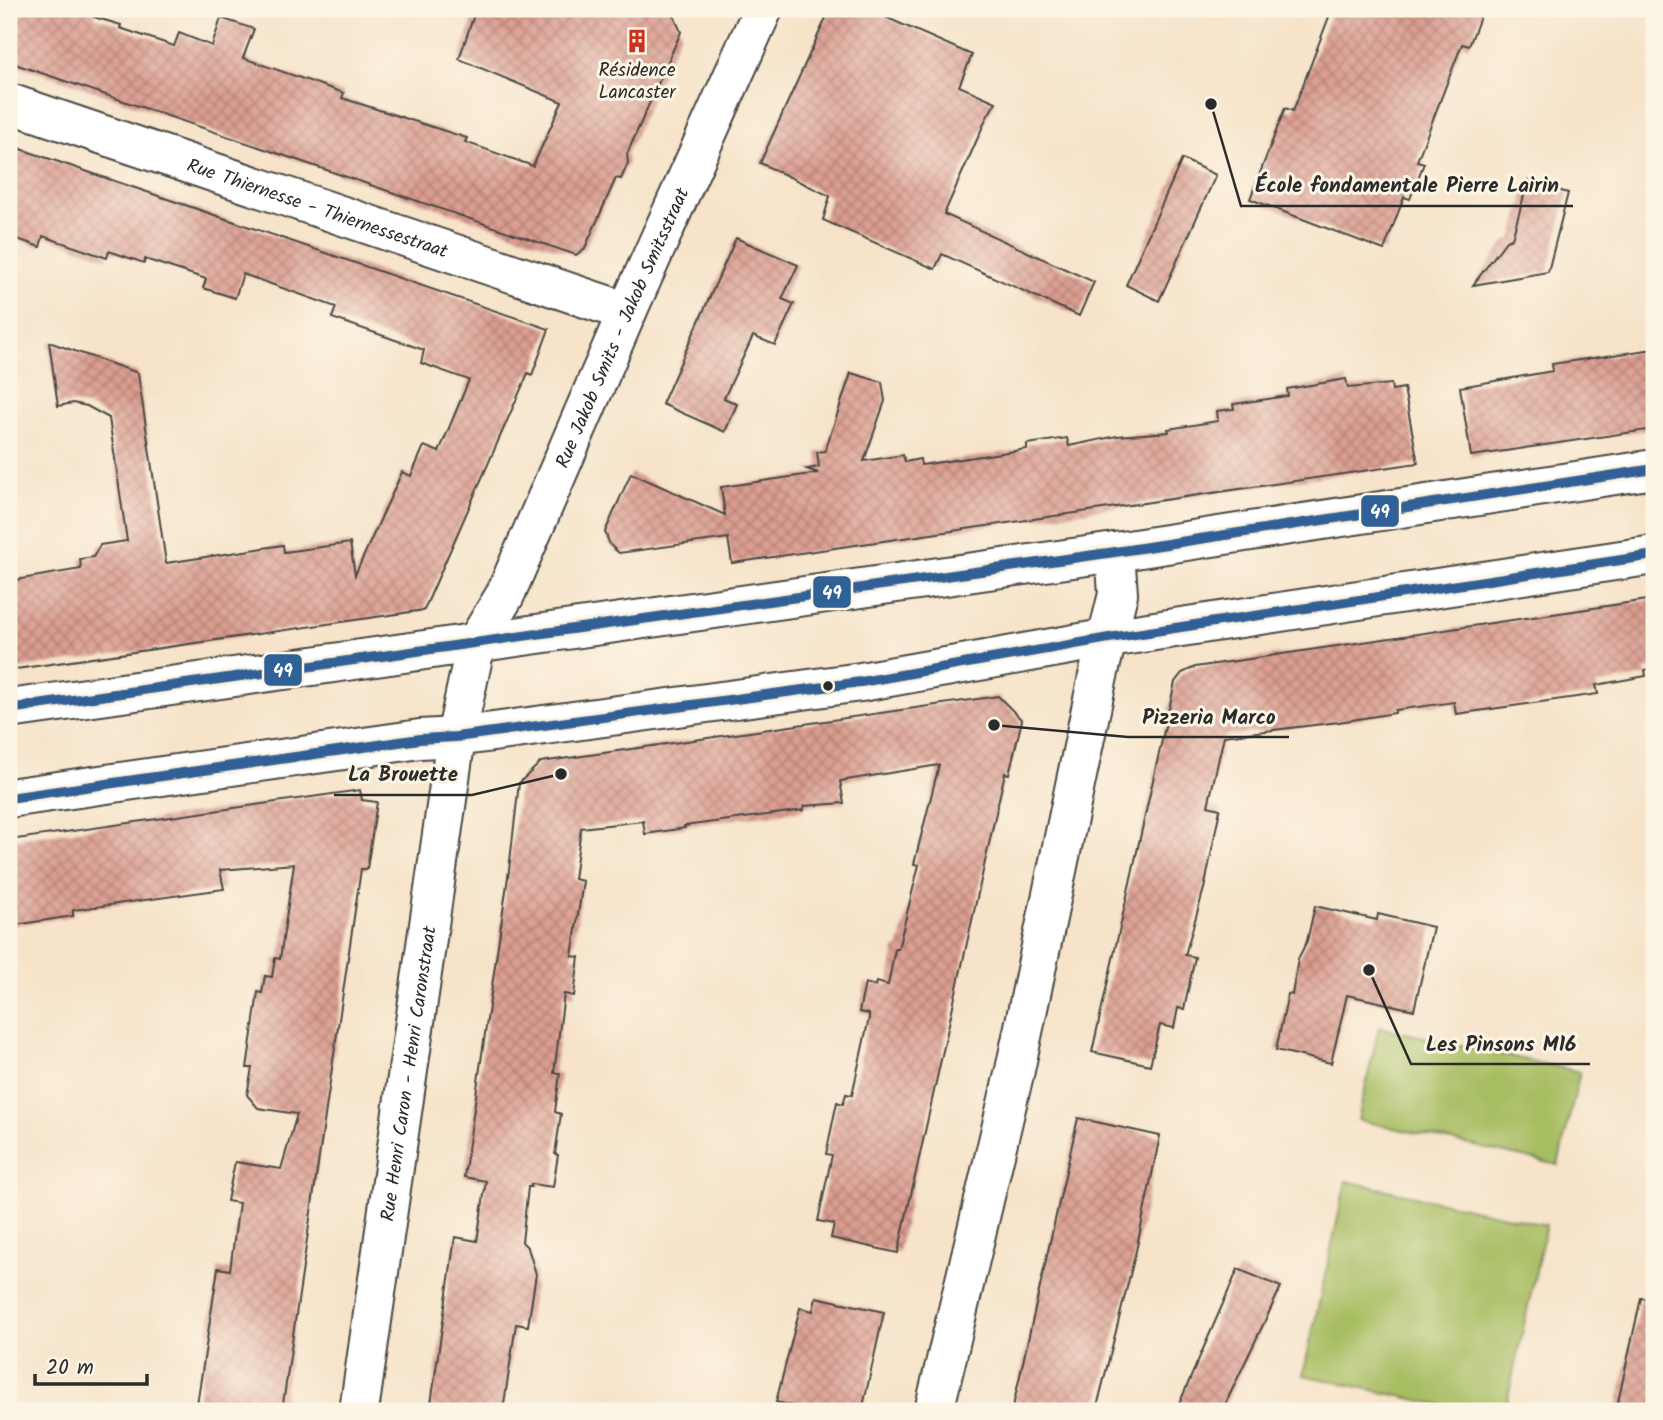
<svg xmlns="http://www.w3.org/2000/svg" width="1663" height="1420" font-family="Kalam,sans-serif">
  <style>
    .green { fill: #a7bd62; stroke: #697446; stroke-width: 2 }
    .building { fill: url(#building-cross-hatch) }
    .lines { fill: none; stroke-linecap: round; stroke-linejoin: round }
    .minor-casing { stroke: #494743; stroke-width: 42 }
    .minor { stroke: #fff; stroke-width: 38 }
    .bus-1-casing { stroke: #fcf5e5; stroke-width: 16 }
    .bus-1 { stroke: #306196; stroke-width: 10 }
    .bus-dot { fill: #2b2b2b; stroke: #fcf5e5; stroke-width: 2.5 }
    .labels { text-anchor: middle; stroke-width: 6; stroke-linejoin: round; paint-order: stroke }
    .poi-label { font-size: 19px; fill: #2b2b2b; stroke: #fcf5e5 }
    .street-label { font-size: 19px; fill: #2b2b2b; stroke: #fcf5e5 }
    .leader { fill: none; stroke: #2b2b2b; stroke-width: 2.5 }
    .callout-dot { fill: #2b2b2b; stroke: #fcf5e5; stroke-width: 2.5 }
    .callout-label { font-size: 21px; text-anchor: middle; font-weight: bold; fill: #2b2b2b; stroke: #fcf5e5; stroke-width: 6; stroke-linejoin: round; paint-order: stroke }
    .line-badge { stroke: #fcf5e5; stroke-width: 2.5 }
    .badge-label { font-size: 19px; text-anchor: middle; font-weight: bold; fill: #fff }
  </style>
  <defs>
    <pattern id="building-cross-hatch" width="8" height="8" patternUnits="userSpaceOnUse" patternTransform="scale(1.75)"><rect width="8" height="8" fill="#dc9e91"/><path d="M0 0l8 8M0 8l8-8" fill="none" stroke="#b38177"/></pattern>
  </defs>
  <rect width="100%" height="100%" fill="#fcf5e5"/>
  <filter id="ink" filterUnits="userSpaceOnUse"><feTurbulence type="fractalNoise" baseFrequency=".0143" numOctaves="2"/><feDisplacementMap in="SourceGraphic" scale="14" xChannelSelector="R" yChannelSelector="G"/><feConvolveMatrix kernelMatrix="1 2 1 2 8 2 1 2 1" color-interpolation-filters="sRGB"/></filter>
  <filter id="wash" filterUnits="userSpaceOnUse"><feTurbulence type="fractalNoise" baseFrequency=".00686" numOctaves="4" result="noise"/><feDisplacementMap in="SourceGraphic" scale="28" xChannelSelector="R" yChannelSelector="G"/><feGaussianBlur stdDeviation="1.57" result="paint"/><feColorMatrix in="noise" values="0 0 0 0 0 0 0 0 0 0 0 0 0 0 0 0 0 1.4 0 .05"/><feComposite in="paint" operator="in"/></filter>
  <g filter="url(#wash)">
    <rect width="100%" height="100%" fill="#f6e3c9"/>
    <g class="green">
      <path d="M 1379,1027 L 1580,1072 L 1558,1165 L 1358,1120 Z"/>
      <path d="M 1346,1181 L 1546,1225 L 1505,1411 L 1469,1411 L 1303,1375 Z"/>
    </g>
    <g id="blocks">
      <g class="building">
        <path d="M 9,9 L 97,9 L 94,17 L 121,25 L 120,28 L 174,46 L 179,33 L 212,46 L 221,18 L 254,29 L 243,58 L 344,93 L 342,98 L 467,138 L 465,142 L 533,166 L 562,102 L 459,59 L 476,9 L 671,9 L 681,32 L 627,154 L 628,163 L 621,179 L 616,178 L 585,248 L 576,255 L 9,62 Z"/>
        <path d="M 830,9 L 867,9 L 972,55 L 959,86 L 996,102 L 987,117 L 944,214 L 1094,282 L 1079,316 L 942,254 L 935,269 L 823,220 L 830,196 L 760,163 Z"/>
        <path d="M 1332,9 L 1483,9 L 1469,46 L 1462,44 L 1417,161 L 1424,163 L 1410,199 L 1404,197 L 1384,250 L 1250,199 L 1285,108 L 1293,111 Z"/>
        <path d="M 9,145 L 549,329 L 532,375 L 528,373 L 424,610 L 9,670 L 9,581 L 81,569 L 80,559 L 93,557 L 100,545 L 127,541 L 109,418 L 87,406 L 73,403 L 58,406 L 49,342 L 138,373 L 166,563 L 283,545 L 284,552 L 350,543 L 355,575 L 402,472 L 411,476 L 424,446 L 439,452 L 469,380 L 421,363 L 424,350 L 332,318 L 336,307 L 243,274 L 235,298 L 203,288 L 206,279 L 145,259 L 144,263 L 109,251 L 107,258 L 43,236 L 40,247 L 9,236 Z"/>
        <path d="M 1182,159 L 1216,175 L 1159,301 L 1126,285 Z"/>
        <path d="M 1528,181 L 1568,193 L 1548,272 L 1473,285 L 1506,241 L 1512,239 Z"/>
        <path d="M 736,238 L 798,265 L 782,299 L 794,304 L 775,345 L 753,336 L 724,398 L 737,404 L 725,432 L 662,404 Z"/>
        <path d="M 1654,349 L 1654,429 L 1471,456 L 1460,387 L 1553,371 L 1552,364 Z"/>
        <path d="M 851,373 L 882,382 L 885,401 L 864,461 L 903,455 L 905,462 L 920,459 L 921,465 L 1027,449 L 1027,444 L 1067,438 L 1069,446 L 1117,436 L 1169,432 L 1168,429 L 1218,421 L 1217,411 L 1234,409 L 1233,404 L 1288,396 L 1287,389 L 1346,379 L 1348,388 L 1391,384 L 1392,390 L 1404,388 L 1418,463 L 732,563 L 728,538 L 619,553 L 610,545 L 605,532 L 631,473 L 725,515 L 721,487 L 818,473 L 807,469 L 819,467 L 817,452 L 825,451 Z"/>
        <path d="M 1654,599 L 1654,668 L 1645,670 L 1646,676 L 1596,685 L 1598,694 L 1456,714 L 1454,702 L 1395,710 L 1395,713 L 1339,722 L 1224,736 L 1208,806 L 1220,809 L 1205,885 L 1185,955 L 1195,957 L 1184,1009 L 1178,1008 L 1174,1028 L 1160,1025 L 1150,1065 L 1092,1052 L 1175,682 L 1182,673 L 1195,667 Z"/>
        <path d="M 998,696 L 1022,720 L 1009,774 L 1005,773 L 997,808 L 898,1253 L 831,1238 L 834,1224 L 818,1221 L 832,1155 L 826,1154 L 837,1102 L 843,1104 L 846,1094 L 852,1095 L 869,1018 L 869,1014 L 859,1012 L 865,983 L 875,986 L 876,982 L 888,985 L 895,949 L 898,949 L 919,865 L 914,864 L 939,765 L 840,781 L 844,803 L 804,806 L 804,810 L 684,826 L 685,828 L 645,834 L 643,821 L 581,828 L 574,879 L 583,881 L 572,956 L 579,957 L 574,996 L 564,994 L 554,1073 L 560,1073 L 555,1112 L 561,1114 L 555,1154 L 558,1155 L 553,1187 L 531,1184 L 531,1187 L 528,1187 L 522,1242 L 528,1248 L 536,1274 L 528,1326 L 516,1324 L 503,1411 L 430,1411 L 455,1237 L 477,1241 L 486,1181 L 464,1177 L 509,870 L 519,783 L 541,762 Z"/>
        <path d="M 360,790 L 362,800 L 377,802 L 367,869 L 361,869 L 282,1411 L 196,1411 L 218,1268 L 230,1270 L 239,1203 L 227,1201 L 235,1162 L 281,1169 L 297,1114 L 258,1108 L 247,1095 L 252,1068 L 247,1068 L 258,992 L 262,993 L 265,976 L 272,977 L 275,958 L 280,959 L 294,864 L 220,870 L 224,889 L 73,910 L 73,916 L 9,926 L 9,840 Z"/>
        <path d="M 1315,906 L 1377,920 L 1378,914 L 1433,927 L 1414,1010 L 1347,995 L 1331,1063 L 1276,1050 L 1288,994 L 1292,995 L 1298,959 L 1307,941 Z"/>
        <path d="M 1078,1118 L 1160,1136 L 1136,1251 L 1096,1411 L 1012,1411 Z"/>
        <path d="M 1238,1269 L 1281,1287 L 1222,1411 L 1176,1411 Z"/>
        <path d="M 816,1297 L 884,1312 L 862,1411 L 797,1411 L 797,1407 L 776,1402 L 800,1308 L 813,1311 Z"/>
        <path d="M 1641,1298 L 1654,1299 L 1654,1411 L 1616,1411 Z"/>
      </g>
    </g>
  </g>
  <g filter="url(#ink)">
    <use href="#blocks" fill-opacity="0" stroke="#494743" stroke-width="2"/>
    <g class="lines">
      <g class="minor-casing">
        <g id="minor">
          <path id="s1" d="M 9,103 L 627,312"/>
          <path d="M 9,709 L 1115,552 L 1654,469"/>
          <path d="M 9,798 L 420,739 L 456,737 L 861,682 L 1109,638 L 1654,555"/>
          <path id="s2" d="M 359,1411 L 456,737 L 476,643 L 505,595 L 627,312 L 763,9"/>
          <path d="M 934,1411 L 1015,1070 L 1098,676 L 1118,594 L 1115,552"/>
        </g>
      </g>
      <use href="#minor" class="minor"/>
      <g class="bus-1-casing">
        <g id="bus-1">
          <path d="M 9,709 L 1115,552 L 1654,469"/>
          <path d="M 9,798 L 420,739 L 456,737 L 861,682 L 1109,638 L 1654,555"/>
        </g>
      </g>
      <use href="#bus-1" class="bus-1"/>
    </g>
  </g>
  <defs>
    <g id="building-bare" transform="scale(1.89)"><path d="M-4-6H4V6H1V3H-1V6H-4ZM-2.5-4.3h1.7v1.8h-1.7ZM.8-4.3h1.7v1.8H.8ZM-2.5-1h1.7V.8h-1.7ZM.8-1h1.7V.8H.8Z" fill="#c8321e" stroke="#fcf5e5" stroke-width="2.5" paint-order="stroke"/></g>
  </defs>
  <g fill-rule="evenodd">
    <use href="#building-bare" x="637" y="41"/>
  </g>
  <circle class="bus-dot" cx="828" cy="686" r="6"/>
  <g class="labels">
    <g class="poi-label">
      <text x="637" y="76">Résidence<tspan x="637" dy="22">Lancaster</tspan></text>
    </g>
    <g class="street-label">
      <text dy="7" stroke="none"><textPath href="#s1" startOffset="326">Rue Thiernesse - Thiernessestraat</textPath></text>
      <text dy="7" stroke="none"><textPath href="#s2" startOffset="1125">Rue Jakob Smits - Jakob Smitsstraat</textPath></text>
      <text dy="7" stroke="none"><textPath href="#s2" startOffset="341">Rue Henri Caron - Henri Caronstraat</textPath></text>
    </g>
  </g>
  <path class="leader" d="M1211 104L1241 206H1573M994 725L1128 737H1289M561 774L472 795H334M1369 970L1411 1064H1590"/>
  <g class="callout-dot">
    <circle cx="1211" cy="104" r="7"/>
    <circle cx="994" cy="725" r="7"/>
    <circle cx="561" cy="774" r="7"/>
    <circle cx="1369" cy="970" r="7"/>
  </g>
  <g class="callout-label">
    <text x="1407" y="192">École fondamentale Pierre Lairin</text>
    <text x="1209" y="724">Pizzeria Marco</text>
    <text x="403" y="781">La Brouette</text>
    <text x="1501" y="1051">Les Pinsons M16</text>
  </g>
  <g class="line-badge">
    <rect x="1360" y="494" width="40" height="34" rx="7" fill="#306196"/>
    <rect x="812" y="575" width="40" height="34" rx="7" fill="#306196"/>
    <rect x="263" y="653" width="40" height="34" rx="7" fill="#306196"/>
  </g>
  <g class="badge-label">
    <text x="1380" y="518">49</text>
    <text x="832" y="599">49</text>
    <text x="283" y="677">49</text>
  </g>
  <rect width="1663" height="1420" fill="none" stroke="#fcf5e5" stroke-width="35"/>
  <path d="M35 1374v10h112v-10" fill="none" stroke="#2b2b2b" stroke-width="3.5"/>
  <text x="46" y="1374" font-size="21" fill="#2b2b2b" stroke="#fcf5e5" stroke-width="5" paint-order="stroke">20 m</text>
</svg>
